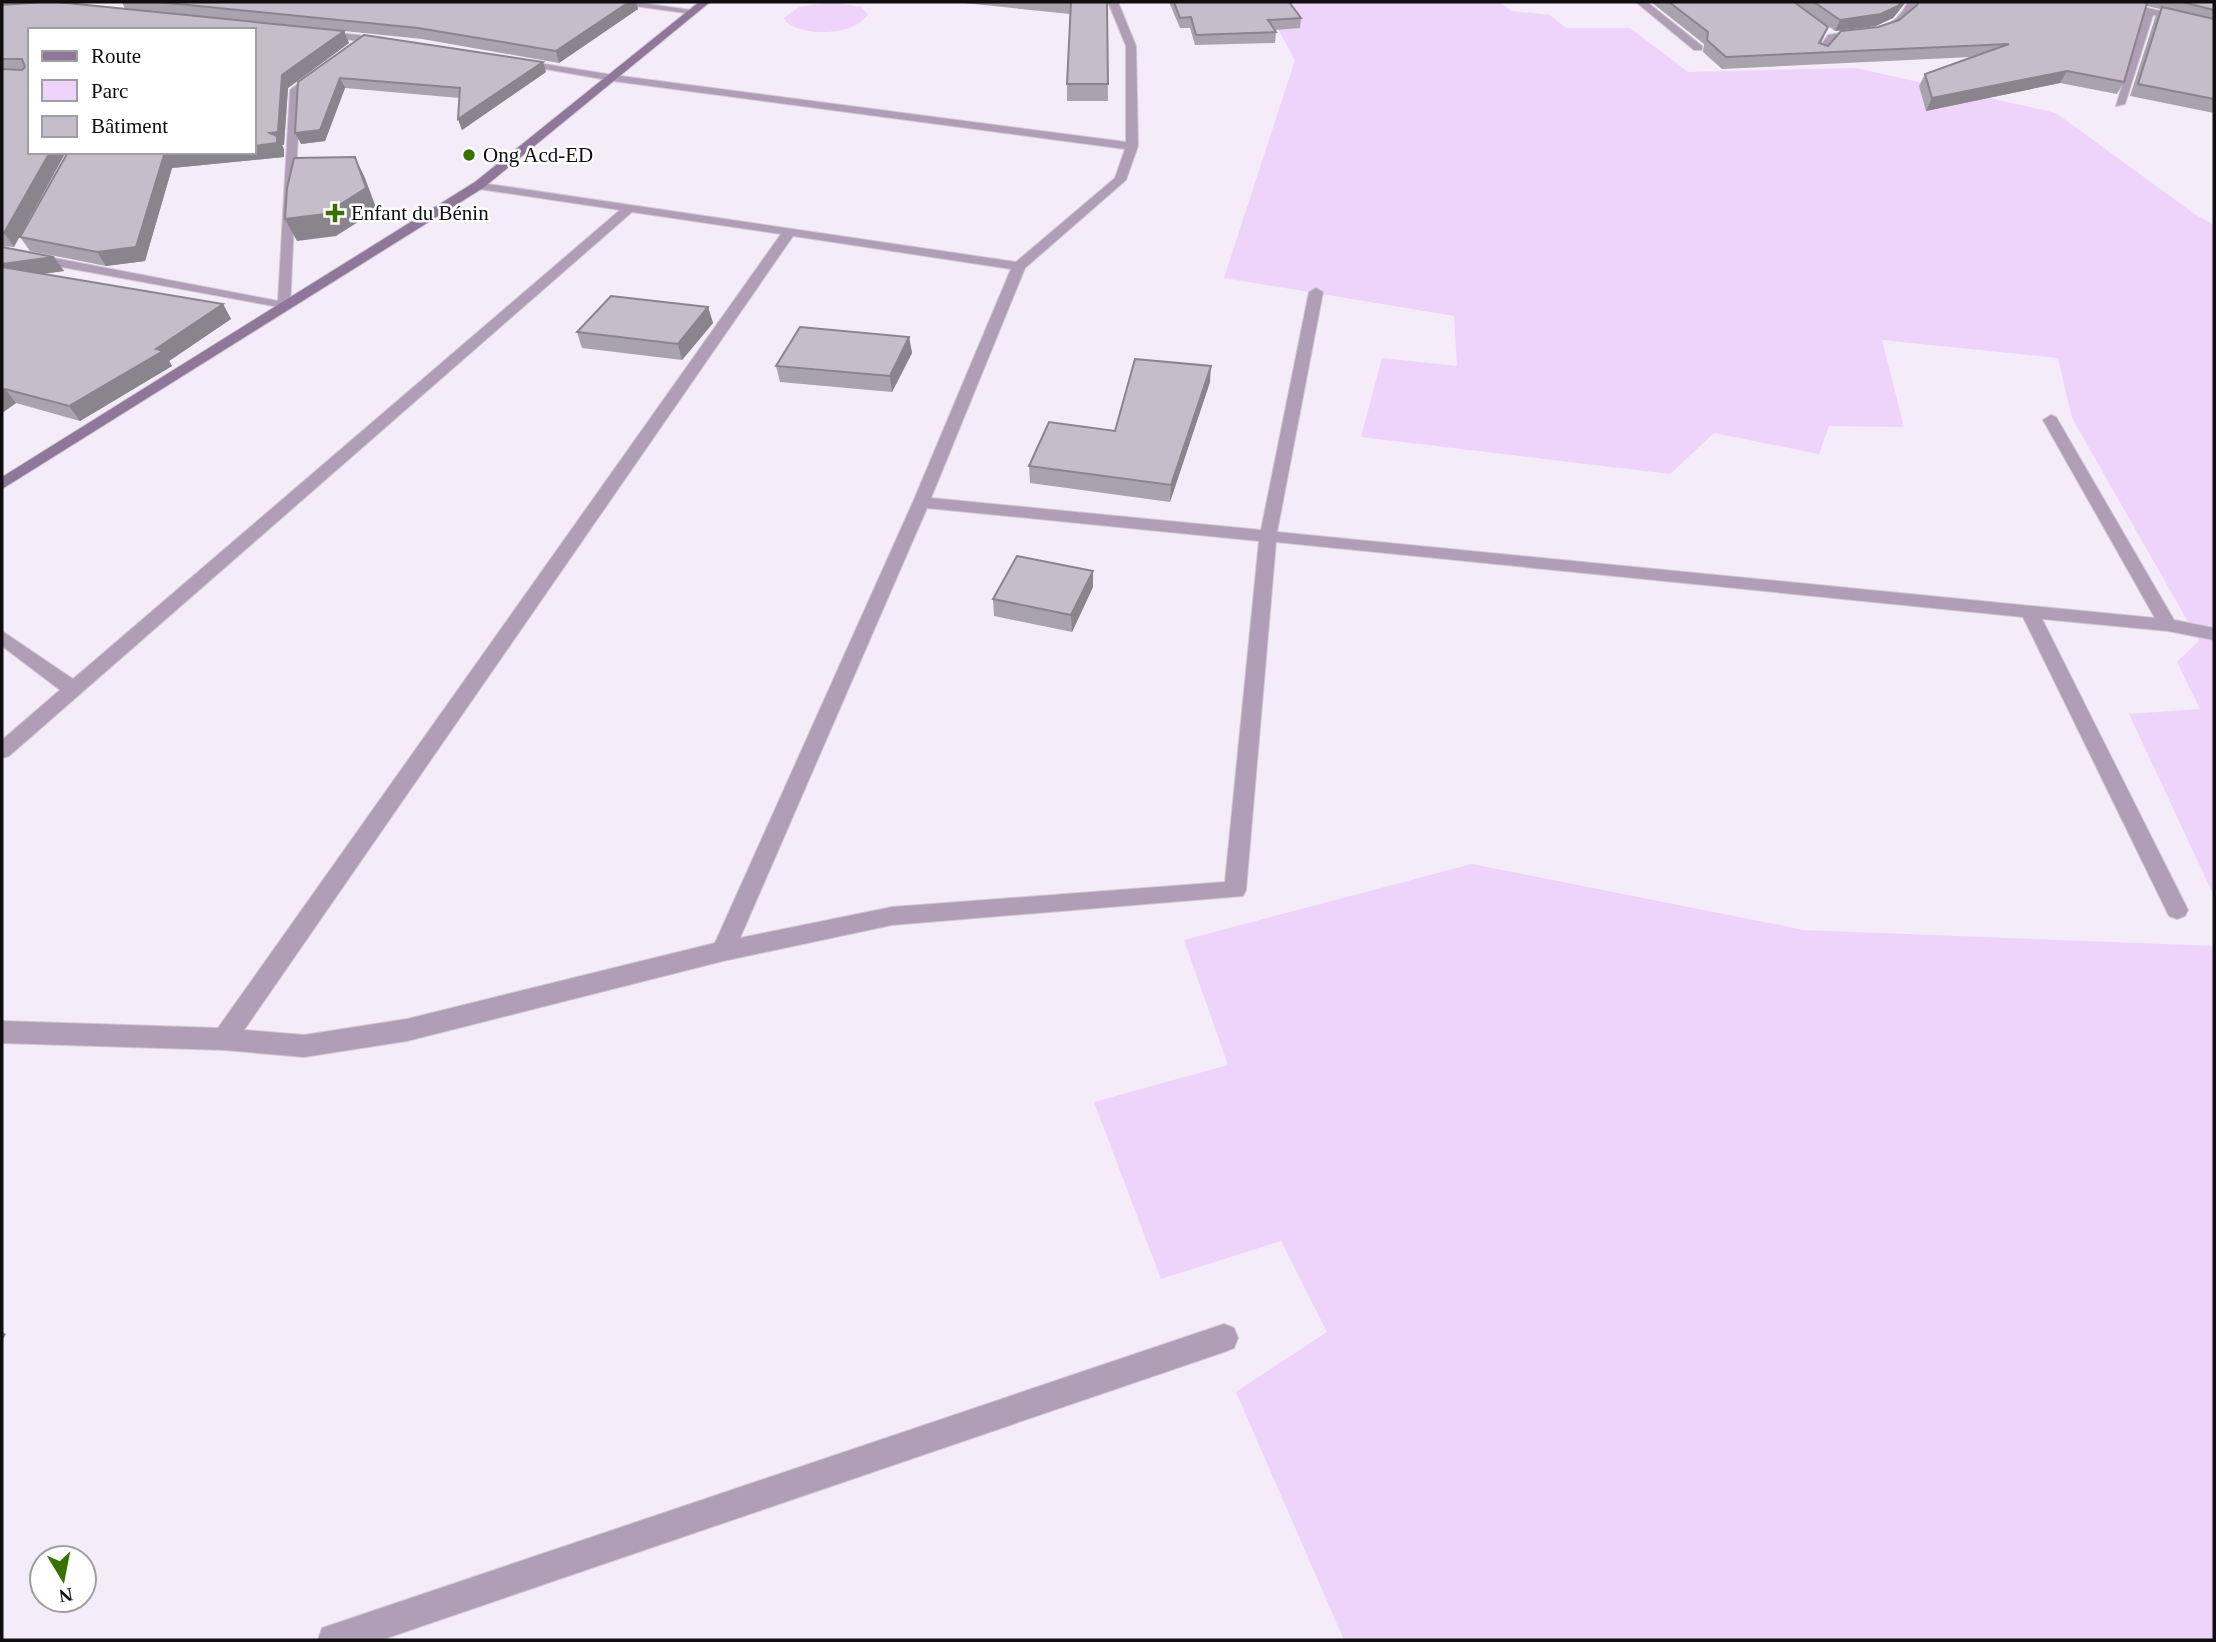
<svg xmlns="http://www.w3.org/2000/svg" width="2216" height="1642" font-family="'Times New Roman',serif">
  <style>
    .green { fill: #eed3fb }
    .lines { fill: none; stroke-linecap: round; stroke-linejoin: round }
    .street-casing { stroke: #d0c8d3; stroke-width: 2 }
    .secondary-casing { stroke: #d0c8d3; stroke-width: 2 }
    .street { fill: #af9eb6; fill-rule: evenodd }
    .secondary { fill: #8f779a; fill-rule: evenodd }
    .wall { fill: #a9a3ad }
    .shaded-wall { fill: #8a848d }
    .building { fill: #c5bdc9; stroke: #8a848d; stroke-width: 2 }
    .poi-dot { fill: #387100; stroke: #fff; stroke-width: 2.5 }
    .labels { text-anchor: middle; stroke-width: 5; stroke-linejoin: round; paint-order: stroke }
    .far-poi-label { font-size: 21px; fill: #100d11; stroke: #fff; text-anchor: start }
  </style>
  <rect width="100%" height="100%" fill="#f4ecf8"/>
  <g class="green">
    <path d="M 832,2 L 861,7 L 868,14 C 855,36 804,37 786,22 L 784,18 L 799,7 Z"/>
    <path d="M 1263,2 L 1500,2 L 1511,11 L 1550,15 L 1566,28 L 1630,28 L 1688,72 L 1856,68 L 2056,113 L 2196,215 L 2214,225 L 2214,896 L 2129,714 L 2200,709 L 2177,662 L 2199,641 L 2072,418 L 2058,358 L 1882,340 L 1904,427 L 1829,426 L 1819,454 L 1714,433 L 1670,474 L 1361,437 L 1382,358 L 1457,366 L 1454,316 L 1224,278 L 1295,60 Z"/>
    <path d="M 1472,864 L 1804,930 L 2214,946 L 2214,1640 L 1344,1640 L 1236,1392 L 1327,1332 L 1281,1241 L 1161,1279 L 1094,1102 L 1228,1065 L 1184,940 Z"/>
  </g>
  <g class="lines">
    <g class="street-casing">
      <g id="street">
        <path d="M 2,2 L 29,2 L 56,7 L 51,10 L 5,5 Z"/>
        <path d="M 605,2 L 634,2 L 698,11 L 693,14 Z"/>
        <path d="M 1108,2 L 1118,2 L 1136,46 L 1138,146 L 1126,180 L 1025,268 L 931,498 L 1261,530 L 1309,292 L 1316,288 L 1323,292 L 1277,532 L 2155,618 L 2043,420 L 2051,415 L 2056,417 L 2174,620 L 2214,628 L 2214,640 L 2168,631 L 2042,619 L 2188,910 L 2185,916 L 2177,919 L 2169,916 L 2023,617 L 1276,542 L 1246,890 L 1243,896 L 892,925 L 723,961 L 407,1041 L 304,1057 L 224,1050 L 2,1043 L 2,1021 L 218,1028 L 781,234 L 632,212 L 9,756 L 2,758 L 2,740 L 60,690 L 2,646 L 2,631 L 73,679 L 620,210 L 479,189 L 473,185 L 475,182 L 1016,262 L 1115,178 L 1125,149 L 613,81 L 517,64 L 512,61 L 513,59 L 613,75 L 1126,142 L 1126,46 ZM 793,236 L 1011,269 L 913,502 L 715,943 L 407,1019 L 304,1035 L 244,1030 ZM 927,508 L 1259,541 L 1225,882 L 892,907 L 740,938 Z"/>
        <path d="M 1636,2 L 1647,2 L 1702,46 L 1702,50 L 1694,50 Z"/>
        <path d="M 1908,2 L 1918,2 C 1898,40 1873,36 1835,40 L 1825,55 L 1816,53 L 1828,35 C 1863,28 1889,39 1908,2 Z"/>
        <path d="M 2107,2 L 2123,2 L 2214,24 L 2214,30 L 2153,15 L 2125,104 L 2116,106 L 2144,13 Z"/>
        <path d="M 320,31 L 385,38 L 390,41 L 385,44 L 317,36 Z"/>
        <path d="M 314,71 L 323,73 L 300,91 L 290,309 L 2,256 L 2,248 L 278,301 L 290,90 Z"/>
        <path d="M 1224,1324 L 1234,1328 L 1238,1338 L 1234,1348 L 1224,1352 L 381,1640 L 318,1640 L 322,1628 L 334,1624 Z"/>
      </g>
    </g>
    <g class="secondary-casing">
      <path id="secondary" d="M 699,2 L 710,2 L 483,188 L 2,489 L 2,477 L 475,182 Z"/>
    </g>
    <use href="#street" class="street"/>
    <use href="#secondary" class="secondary"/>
  </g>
  <g class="wall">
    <path d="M 122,2 L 636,2 L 638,9 L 559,63 L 422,39 L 344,31 L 349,43 L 288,88 L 284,145 L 282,145 L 284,149 L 284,157 L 172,168 L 145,261 L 106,266 L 30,251 L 20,237 L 68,152 L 254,152 L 30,30 L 14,247 L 2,246 L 2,5 L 125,9 Z"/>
    <path d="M 954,2 L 1107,2 L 1108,101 L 1067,101 L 1067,84 L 1070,14 Z"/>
    <path d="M 1169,2 L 1289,2 L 1301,18 L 1300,28 L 1275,30 L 1276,32 L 1275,43 L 1195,45 L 1190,28 L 1180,28 Z"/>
    <path d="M 1651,2 L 1794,2 L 1828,27 L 1821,44 L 1828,46 L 1899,20 L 1917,5 L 1919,2 L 2214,2 L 2214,113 L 2130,96 L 2155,18 L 2160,9 L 2147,6 L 2124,82 L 2117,94 L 2060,83 L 1926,111 L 1919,86 L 1925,74 L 1971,57 L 1722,69 L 1703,52 L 1704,44 Z"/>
    <path d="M 1794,2 L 1906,2 L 1893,18 L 1876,26 L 1835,31 Z"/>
    <path d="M 364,35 L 546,72 L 462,130 L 458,119 L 460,98 L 345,88 L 325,141 L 301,144 Z"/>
    <path d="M 2,247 L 54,257 L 64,271 L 42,274 L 223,304 L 231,319 L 169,361 L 172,366 L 80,421 L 16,403 L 2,413 Z"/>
    <path d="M 708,307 L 713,323 L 682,360 L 582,348 L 577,332 Z"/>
    <path d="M 909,337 L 912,353 L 892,392 L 780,382 L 776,366 Z"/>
    <path d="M 1210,382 L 1170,502 L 1030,483 L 1029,466 L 1115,431 Z"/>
    <path d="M 1093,587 L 1072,632 L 994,616 L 993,599 Z"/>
  </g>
  <g class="shaded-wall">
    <path d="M 629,2 L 636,2 L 638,9 L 559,63 L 556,51 Z"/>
    <path d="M 1901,2 L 1906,2 L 1893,18 L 1876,26 L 1835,31 L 1840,20 Z"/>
    <path d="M 344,31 L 349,43 L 288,88 L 284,145 L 282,145 L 284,149 L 284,157 L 172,168 L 145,261 L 106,266 L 97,252 L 164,155 L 187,152 L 254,152 L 254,146 L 282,75 Z"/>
    <path d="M 543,62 L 546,72 L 462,130 L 458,119 Z"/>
    <path d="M 2067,71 L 2060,83 L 1926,111 L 1932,98 Z"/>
    <path d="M 340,78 L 345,88 L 325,141 L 301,144 L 295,133 Z"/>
    <path d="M 50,152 L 66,152 L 14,247 L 4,233 Z"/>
    <path d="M 355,157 L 365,178 L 377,210 L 336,236 L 297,241 L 285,219 Z"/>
    <path d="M 54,257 L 64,271 L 2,279 L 2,264 Z"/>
    <path d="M 223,304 L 231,319 L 169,361 L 172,366 L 80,421 L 69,406 Z"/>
    <path d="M 708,307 L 713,323 L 682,360 L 678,344 Z"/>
    <path d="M 909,337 L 912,353 L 892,392 L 890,376 Z"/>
    <path d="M 1211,366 L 1210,382 L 1170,502 L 1171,485 Z"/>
    <path d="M 5,389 L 16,403 L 2,413 L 2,390 Z"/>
    <path d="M 1093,571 L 1093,587 L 1072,632 L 1071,615 Z"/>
    <path d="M 2,1332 L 6,1334 L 2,1341 Z"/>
  </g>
  <g class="building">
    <path d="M 43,2 L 57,2 L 344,31 L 282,75 L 278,132 L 270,133 L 277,136 L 277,143 L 254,146 L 254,30 L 30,30 L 30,152 L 50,152 L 4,233 L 2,233 L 2,69 L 22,70 L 25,67 L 22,59 L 2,59 L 2,5 Z"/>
    <path d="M 158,2 L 629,2 L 556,51 L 418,28 Z"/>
    <path d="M 1071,2 L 1107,2 L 1108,84 L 1067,84 Z"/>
    <path d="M 1174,2 L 1289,2 L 1301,18 L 1268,20 L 1276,32 L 1196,35 L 1191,17 L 1180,18 Z"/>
    <path d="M 1669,2 L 1794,2 L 1828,27 L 1819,43 L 1828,46 L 1841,31 L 1878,27 L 1899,20 L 1917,5 L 1919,2 L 2143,2 L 2147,3 L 2124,82 L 2067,71 L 1932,98 L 1925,74 L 2009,44 L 1726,57 L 1707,40 L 1708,32 Z"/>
    <path d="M 1814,2 L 1901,2 L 1898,6 L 1881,14 L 1840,20 Z"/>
    <path d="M 2182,2 L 2214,2 L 2214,10 Z"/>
    <path d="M 2162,7 L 2214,19 L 2214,99 L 2138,84 Z"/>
    <path d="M 364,35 L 543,62 L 458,119 L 460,88 L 340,78 L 320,130 L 295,133 L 298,82 Z"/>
    <path d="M 68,152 L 187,152 L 164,155 L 136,247 L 97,252 L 20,237 Z"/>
    <path d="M 355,157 L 366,188 L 325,214 L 285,219 L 287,188 L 294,158 Z"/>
    <path d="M 2,247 L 54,257 L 2,264 Z"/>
    <path d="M 2,267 L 223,304 L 156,349 L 163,351 L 69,406 L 5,389 L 2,390 Z"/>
    <path d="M 611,296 L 708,307 L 678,344 L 577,332 Z"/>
    <path d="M 800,327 L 909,337 L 890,376 L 776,366 Z"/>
    <path d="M 1135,359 L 1211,366 L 1171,485 L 1029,466 L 1049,422 L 1115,431 Z"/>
    <path d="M 1017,556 L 1093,571 L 1071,615 L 993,599 Z"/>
  </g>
  <g class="poi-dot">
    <circle cx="469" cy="155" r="7"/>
    <path d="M331.5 202.5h7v7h7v7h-7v7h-7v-7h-7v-7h7z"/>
  </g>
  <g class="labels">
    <g class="far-poi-label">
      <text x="483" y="162">Ong Acd-ED</text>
      <text x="351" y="220">Enfant du Bénin</text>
    </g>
  </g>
  <rect width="2216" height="1642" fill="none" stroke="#100d11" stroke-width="7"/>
  <rect x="28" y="28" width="228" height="126" fill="#ffffff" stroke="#9f9ea0" stroke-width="2"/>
  <rect x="42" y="51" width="35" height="10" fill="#8f779a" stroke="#9f9ea0" stroke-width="2"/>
  <text x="91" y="63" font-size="21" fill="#100d11">Route</text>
  <rect x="42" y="80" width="35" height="21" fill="#eed3fb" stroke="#9f9ea0" stroke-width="2"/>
  <text x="91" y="98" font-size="21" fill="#100d11">Parc</text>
  <rect x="42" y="116" width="35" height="21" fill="#c5bdc9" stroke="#9f9ea0" stroke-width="2"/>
  <text x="91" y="133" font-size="21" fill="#100d11">Bâtiment</text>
  <g transform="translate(63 1579) rotate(170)"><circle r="33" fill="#ffffff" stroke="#9f9ea0" stroke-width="2"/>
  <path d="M0-5L12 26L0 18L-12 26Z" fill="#387100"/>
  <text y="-10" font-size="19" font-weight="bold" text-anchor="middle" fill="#100d11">N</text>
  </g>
</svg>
